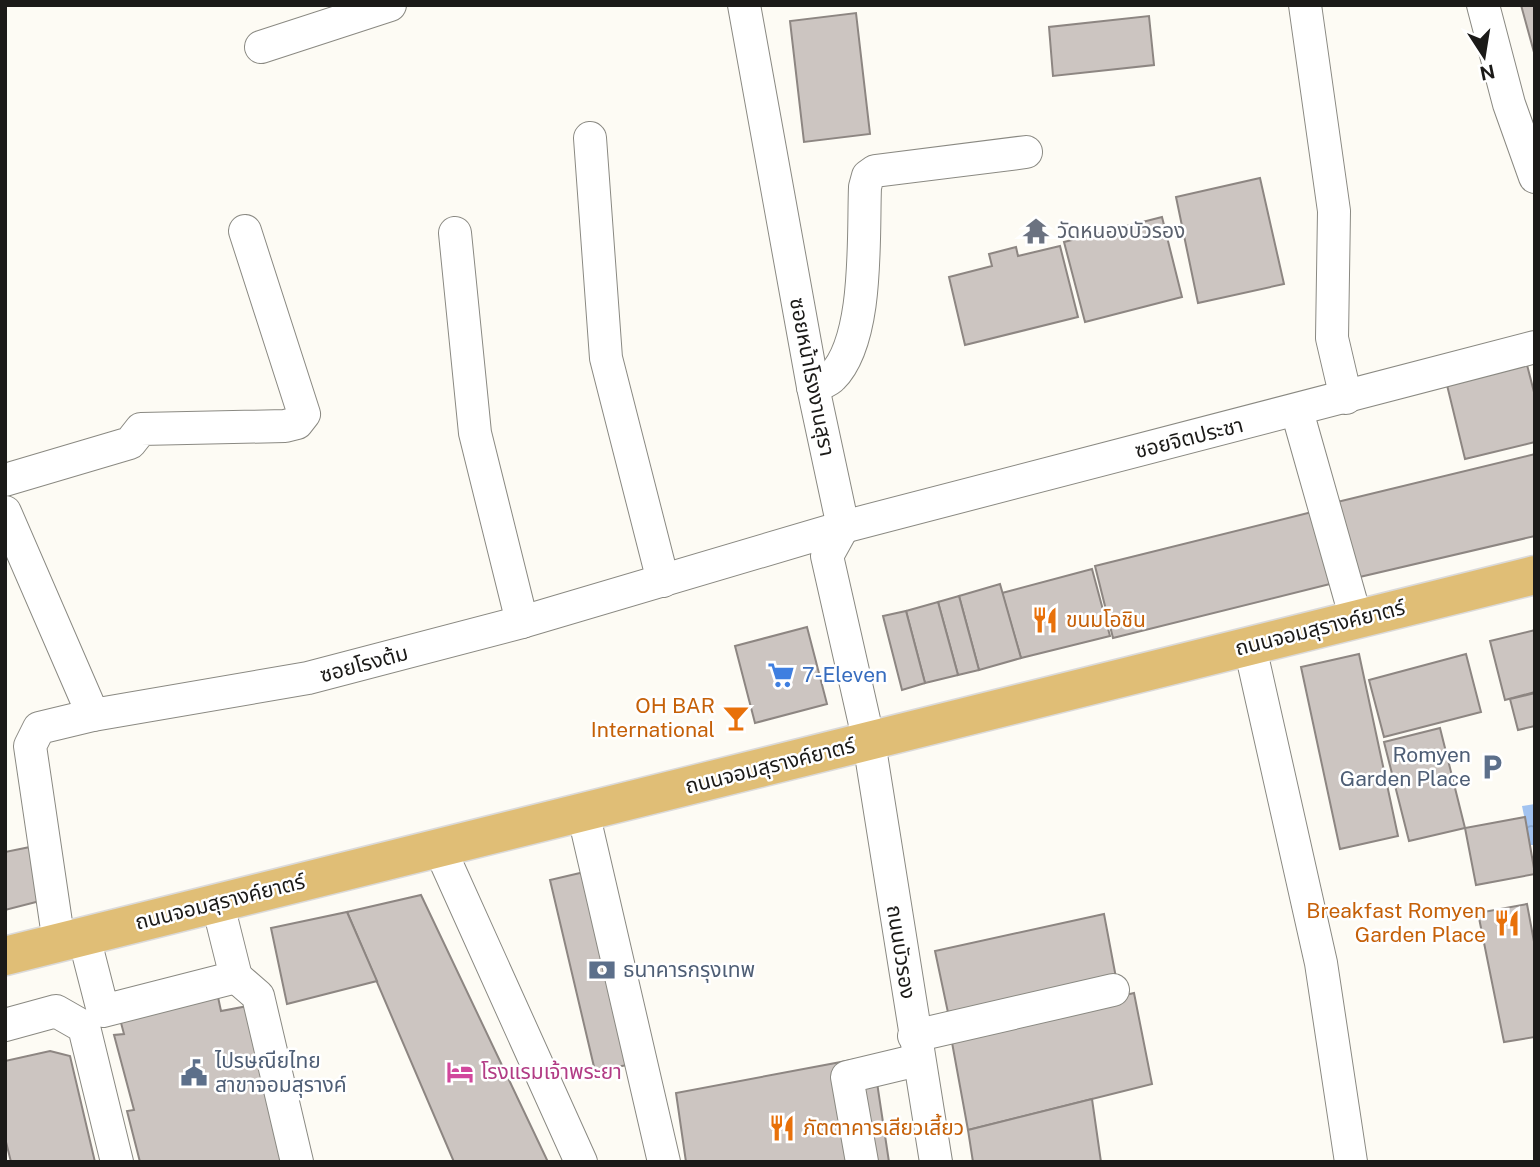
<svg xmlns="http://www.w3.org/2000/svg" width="1540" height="1167" font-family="'Public Sans','Noto Sans Thai',sans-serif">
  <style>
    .water { fill: url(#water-ripples) }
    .building { fill: #ccc5c1; stroke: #8d8682; stroke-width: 2 }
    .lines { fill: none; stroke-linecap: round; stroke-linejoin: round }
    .minor-casing { stroke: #8a8982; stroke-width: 34 }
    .major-casing { stroke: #dbdada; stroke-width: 41 }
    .minor { stroke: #fff; stroke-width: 32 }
    .major { stroke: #e0be76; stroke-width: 38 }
    .labels { text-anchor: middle; stroke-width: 5; stroke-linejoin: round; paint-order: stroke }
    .worship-label { font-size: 21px; fill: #5b616d; stroke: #fff; text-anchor: start }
    .street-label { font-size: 21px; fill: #1b1a18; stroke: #fff }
    .food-label { font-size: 21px; fill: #c56008; stroke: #fff; text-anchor: start }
    .shop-label { font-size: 21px; fill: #366cbe; stroke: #fff; text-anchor: start }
    .service-label { font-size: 21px; fill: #4e5e75; stroke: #fff; text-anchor: start }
    .hotel-label { font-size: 21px; fill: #b23c85; stroke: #fff; text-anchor: start }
  </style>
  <defs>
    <pattern id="water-ripples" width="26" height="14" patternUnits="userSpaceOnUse" patternTransform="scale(1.75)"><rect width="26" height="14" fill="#a2c3f0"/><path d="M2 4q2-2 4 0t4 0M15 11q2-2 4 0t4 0" fill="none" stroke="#8ba7cd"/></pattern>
  </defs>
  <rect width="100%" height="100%" fill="#fdfbf4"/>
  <path class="water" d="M 1535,804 L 1535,845 L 1530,845 L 1522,806 Z"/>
  <g class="building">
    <path d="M 1521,5 L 1535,5 L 1535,56 Z"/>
    <path d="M 856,13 L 870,134 L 804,142 L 790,21 Z"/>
    <path d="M 1149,16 L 1154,65 L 1053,76 L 1049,27 Z"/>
    <path d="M 1260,178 L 1284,284 L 1198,303 L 1176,197 Z"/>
    <path d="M 1162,217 L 1182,297 L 1085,322 L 1064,242 Z"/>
    <path d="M 1060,246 L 1078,317 L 965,345 L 949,277 L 992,266 L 989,254 L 1016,247 L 1018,256 Z"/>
    <path d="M 1526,361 L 1535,396 L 1535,442 L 1465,459 L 1446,381 Z"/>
    <path d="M 1535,454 L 1535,536 L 1351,579 L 1333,503 Z"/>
    <path d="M 1320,510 L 1338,582 L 1113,638 L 1095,566 Z"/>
    <path d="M 1092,569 L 1110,636 L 1021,658 L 1002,593 Z"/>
    <path d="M 1000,584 L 1021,658 L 979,670 L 959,596 Z"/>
    <path d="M 959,596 L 979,670 L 958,675 L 938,602 Z"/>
    <path d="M 938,602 L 958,675 L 925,683 L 906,611 Z"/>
    <path d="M 906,611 L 925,683 L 902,690 L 883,616 Z"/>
    <path d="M 807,627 L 827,704 L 755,723 L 735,646 Z"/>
    <path d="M 1535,630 L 1535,692 L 1505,700 L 1490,641 Z"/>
    <path d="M 1359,654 L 1398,836 L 1340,849 L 1301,667 Z"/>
    <path d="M 1466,654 L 1481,712 L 1384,737 L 1369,680 Z"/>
    <path d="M 1535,693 L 1535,726 L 1518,730 L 1510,699 Z"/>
    <path d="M 1440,728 L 1465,828 L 1409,841 L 1384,742 Z"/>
    <path d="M 1525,817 L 1535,874 L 1476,885 L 1465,828 Z"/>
    <path d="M 30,847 L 40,901 L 5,910 L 5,852 Z"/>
    <path d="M 610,866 L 654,1060 L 595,1071 L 550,880 Z"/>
    <path d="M 421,895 L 548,1162 L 454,1162 L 347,912 Z"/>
    <path d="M 1527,904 L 1535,947 L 1535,1037 L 1504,1042 L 1478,913 Z"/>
    <path d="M 347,912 L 377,981 L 287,1004 L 271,928 Z"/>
    <path d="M 1104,914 L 1117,983 L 950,1022 L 935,951 Z"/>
    <path d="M 1134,993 L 1152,1084 L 968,1130 L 951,1037 Z"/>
    <path d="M 218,997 L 221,1011 L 248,1006 L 286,1162 L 140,1162 L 127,1111 L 134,1110 L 114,1035 L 124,1034 L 120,1019 Z"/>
    <path d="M 50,1051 L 70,1056 L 95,1162 L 11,1162 L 5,1138 L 5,1061 Z"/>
    <path d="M 873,1056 L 889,1162 L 686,1162 L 676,1093 Z"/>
    <path d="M 1092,1099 L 1101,1162 L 973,1162 L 968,1130 Z"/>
  </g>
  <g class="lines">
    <g class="minor-casing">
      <g id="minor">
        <path d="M 744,5 L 813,387 L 843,527 L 827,556 L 869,742 L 936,1162"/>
        <path d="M 1305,5 L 1334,211 L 1332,338 L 1346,398"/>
        <path d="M 1483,5 L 1509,104 L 1535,177"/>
        <path d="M 261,47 L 390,5"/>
        <path d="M 590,138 L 606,358 L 663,581"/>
        <path d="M 455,233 L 475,433 L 522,622"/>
        <path d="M 813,387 C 819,384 828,382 832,377 C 869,340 863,238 865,187 L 868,176 L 875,171 L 1026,152"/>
        <path d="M 1297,411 L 1356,619"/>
        <path d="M 5,480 L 130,443 L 141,429 L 285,426 L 297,423 L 304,414 L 245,231"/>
        <path d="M 5,512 L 93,715 L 308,678 L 522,622 L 843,527 L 1535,347"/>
        <path d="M 1250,647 L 1321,963 L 1351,1162"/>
        <path d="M 583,812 L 664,1162"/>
        <path d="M 439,847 L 581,1162"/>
        <path d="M 84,937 L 103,1011 L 236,977 L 217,901"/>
        <path d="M 59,943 L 30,746 L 39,728 L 93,715"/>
        <path d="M 236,977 L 258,996 L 297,1162"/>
        <path d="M 5,1025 L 56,1011 L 84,1027 L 117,1162"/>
        <path d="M 914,1036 L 1113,990"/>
        <path d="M 862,1162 L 847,1077 L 918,1060"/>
      </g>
    </g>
    <g class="major-casing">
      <path id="major" d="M 5,956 L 1535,575"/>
    </g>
    <use href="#minor" class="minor"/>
    <use href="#major" class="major"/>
  </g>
  <defs>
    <g id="temple-bare" transform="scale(2.1)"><path d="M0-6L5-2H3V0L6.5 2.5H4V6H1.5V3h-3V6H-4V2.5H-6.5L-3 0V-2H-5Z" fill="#6b7280" stroke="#fff" stroke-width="2.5" paint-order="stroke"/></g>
    <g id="restaurant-bare" transform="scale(2.1)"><path d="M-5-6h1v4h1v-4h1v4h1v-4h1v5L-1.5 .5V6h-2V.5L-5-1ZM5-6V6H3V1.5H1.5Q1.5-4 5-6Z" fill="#e8710a" stroke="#fff" stroke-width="2.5" paint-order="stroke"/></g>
    <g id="supermarket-bare" transform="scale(2.1)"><path d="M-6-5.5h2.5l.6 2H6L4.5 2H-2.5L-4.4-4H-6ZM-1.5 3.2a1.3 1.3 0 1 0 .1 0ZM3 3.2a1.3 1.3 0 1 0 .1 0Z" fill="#3f7fe0" stroke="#fff" stroke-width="2.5" paint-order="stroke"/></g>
    <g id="bar-bare" transform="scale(2.1)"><path d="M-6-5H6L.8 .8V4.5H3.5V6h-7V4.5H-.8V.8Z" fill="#e8710a" stroke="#fff" stroke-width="2.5" paint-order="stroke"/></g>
    <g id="parking-bare" transform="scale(2.1)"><path d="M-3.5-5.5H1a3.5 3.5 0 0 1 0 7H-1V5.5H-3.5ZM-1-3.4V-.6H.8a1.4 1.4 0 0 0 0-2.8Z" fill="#5c6f8a" stroke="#fff" stroke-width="2.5" paint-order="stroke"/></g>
    <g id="bank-bare" transform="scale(2.1)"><path d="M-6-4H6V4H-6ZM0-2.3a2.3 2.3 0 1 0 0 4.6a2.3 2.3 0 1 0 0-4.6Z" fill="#5c6f8a" stroke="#fff" stroke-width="2.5" paint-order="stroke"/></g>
    <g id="hotel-bare" transform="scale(2.1)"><path d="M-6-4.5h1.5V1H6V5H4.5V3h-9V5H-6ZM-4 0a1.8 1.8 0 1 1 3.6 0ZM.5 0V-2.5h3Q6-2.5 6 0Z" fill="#d1479c" stroke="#fff" stroke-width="2.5" paint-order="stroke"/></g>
    <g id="civic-bare" transform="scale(2.1)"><path d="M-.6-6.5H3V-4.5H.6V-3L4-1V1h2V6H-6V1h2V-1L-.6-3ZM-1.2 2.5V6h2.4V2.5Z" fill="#5c6f8a" stroke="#fff" stroke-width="2.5" paint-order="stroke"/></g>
  </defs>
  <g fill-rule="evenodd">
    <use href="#temple-bare" x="1036" y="231"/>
    <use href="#restaurant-bare" x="1045" y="620"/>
    <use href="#supermarket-bare" x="781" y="675"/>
    <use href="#bar-bare" x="736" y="718"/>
    <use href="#parking-bare" x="1492" y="767"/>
    <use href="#restaurant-bare" x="1507" y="923"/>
    <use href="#bank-bare" x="602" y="970"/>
    <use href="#hotel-bare" x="460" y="1072"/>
    <use href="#civic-bare" x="194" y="1073"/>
    <use href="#restaurant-bare" x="782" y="1128"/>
  </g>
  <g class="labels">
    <g class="worship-label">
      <text x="1057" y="238">วัดหนองบัวรอง</text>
    </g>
    <g class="street-label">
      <text transform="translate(812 377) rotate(79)" y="7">ซอยหน้าโรงงานสุรา</text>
      <text transform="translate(1189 438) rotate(-14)" y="7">ซอยจิตประชา</text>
      <text transform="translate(1320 628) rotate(-14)" y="7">ถนนจอมสุรางค์ยาตร์</text>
      <text transform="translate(364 664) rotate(-15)" y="7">ซอยโรงต้ม</text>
      <text transform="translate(770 766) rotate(-14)" y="7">ถนนจอมสุรางค์ยาตร์</text>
      <text transform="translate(220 902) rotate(-14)" y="7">ถนนจอมสุรางค์ยาตร์</text>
      <text transform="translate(901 952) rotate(81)" y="7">ถนนบัวรอง</text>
    </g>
    <g class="food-label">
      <text x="1066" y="627">ขนมโอชิน</text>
      <text x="715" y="713" text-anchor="end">OH BAR<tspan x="715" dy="24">International</tspan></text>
      <text x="1486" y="918" text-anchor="end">Breakfast Romyen<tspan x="1486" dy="24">Garden Place</tspan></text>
      <text x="803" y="1135">ภัตตาคารเสียวเสี้ยว</text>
    </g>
    <g class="shop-label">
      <text x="802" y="682">7-Eleven</text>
    </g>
    <g class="service-label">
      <text x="1471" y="762" text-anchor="end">Romyen<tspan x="1471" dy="24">Garden Place</tspan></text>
      <text x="623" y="977">ธนาคารกรุงเทพ</text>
      <text x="215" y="1068">ไปรษณียไทย<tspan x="215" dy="24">สาขาจอมสุรางค์</tspan></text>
    </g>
    <g class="hotel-label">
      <text x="481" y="1079">โรงแรมเจ้าพระยา</text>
    </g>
  </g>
  <rect width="1540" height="1167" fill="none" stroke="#1b1a18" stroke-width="14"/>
  <g transform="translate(1484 56) rotate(168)" stroke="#ffffff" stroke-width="5" paint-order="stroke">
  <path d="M0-5L12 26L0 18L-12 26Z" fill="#1b1a18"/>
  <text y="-10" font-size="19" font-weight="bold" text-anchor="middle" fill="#1b1a18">N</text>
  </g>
</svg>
